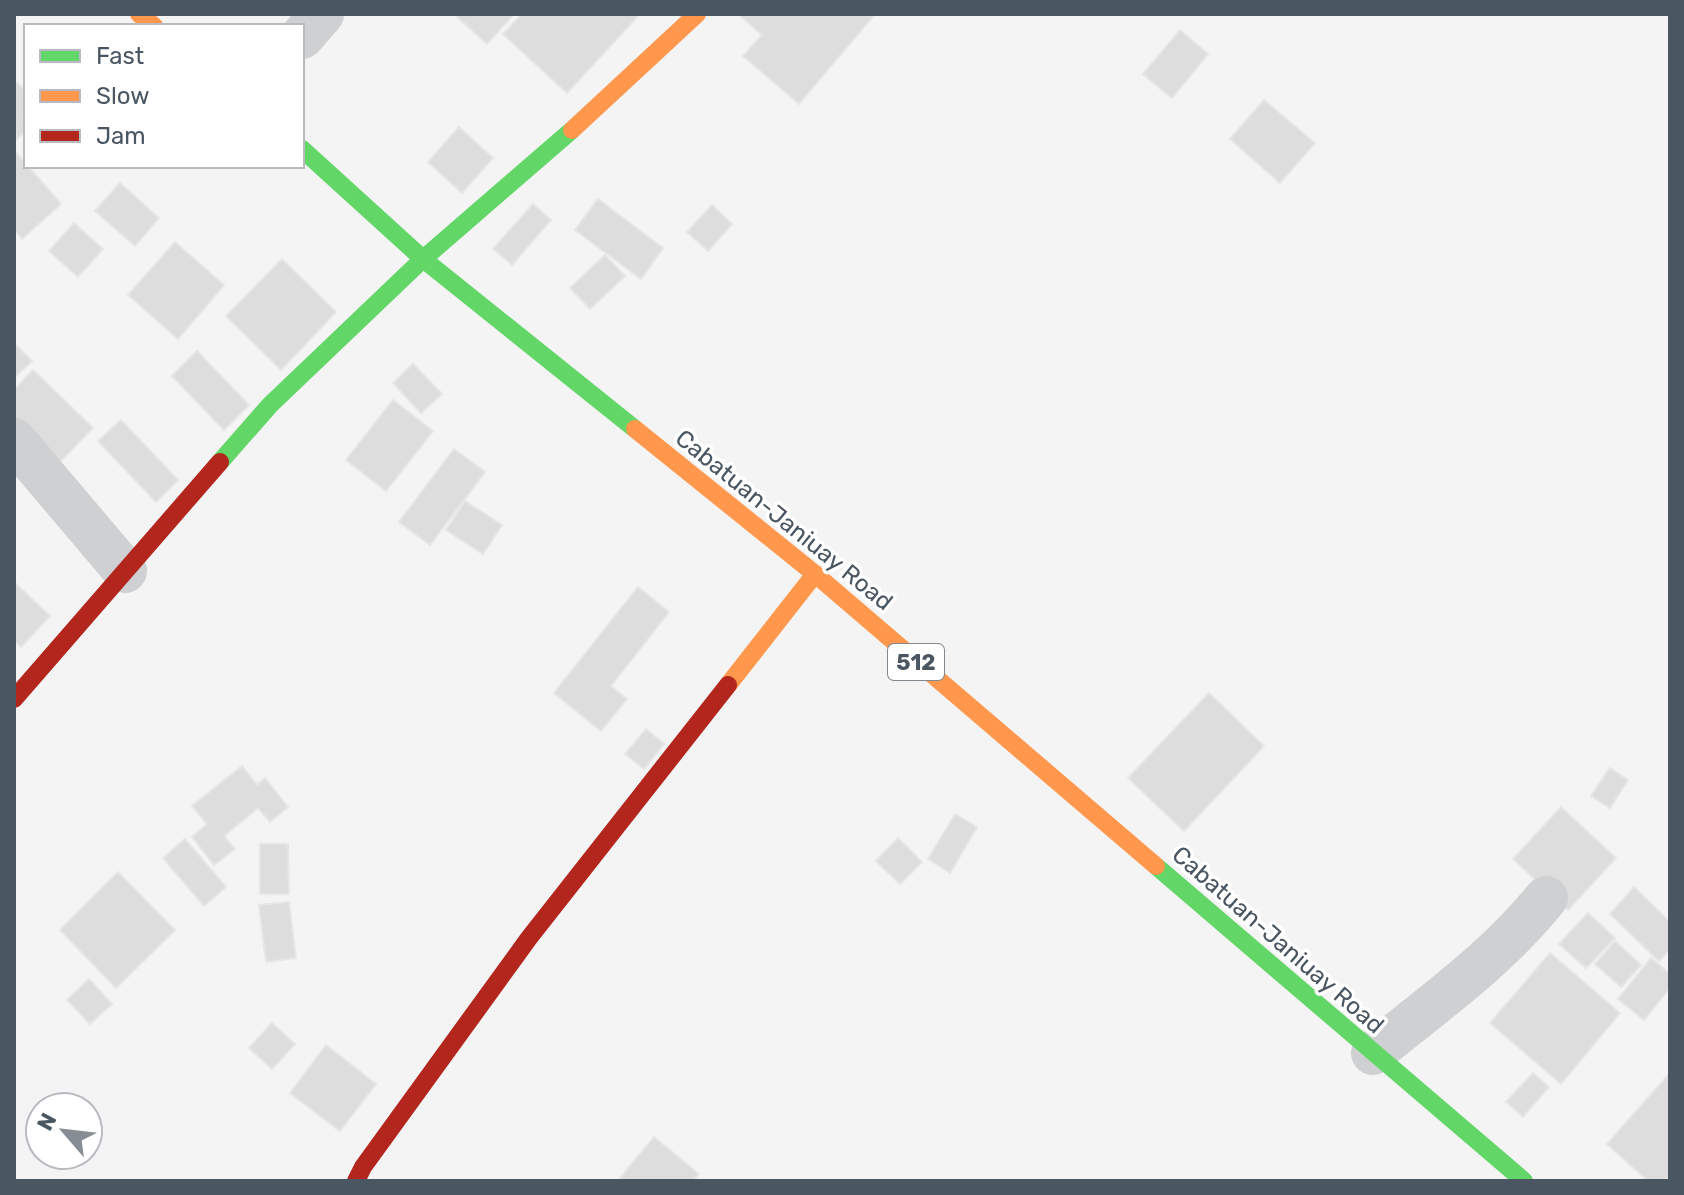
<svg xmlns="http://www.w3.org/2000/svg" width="1684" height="1195" font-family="Rubik,sans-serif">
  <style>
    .building { fill: #ddddde; stroke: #e5e6e7; stroke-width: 2 }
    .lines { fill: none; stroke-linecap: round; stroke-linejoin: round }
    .street { stroke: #ced0d2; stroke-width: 44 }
    .fast { stroke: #63d668; stroke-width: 18 }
    .slow { stroke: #ff974d; stroke-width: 18 }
    .jam { stroke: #b3261e; stroke-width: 18 }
    .labels { text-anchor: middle; stroke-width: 7; stroke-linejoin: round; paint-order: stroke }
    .shield { fill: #fff; stroke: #808990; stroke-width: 2 }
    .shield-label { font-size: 22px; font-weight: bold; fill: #4a5661 }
    .street-label { font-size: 24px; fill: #4a5661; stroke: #fff }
  </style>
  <rect width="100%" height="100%" fill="#f4f4f4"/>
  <g class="building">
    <path d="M 454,14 L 514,14 L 487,44 Z"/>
    <path d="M 522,14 L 640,14 L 567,93 L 503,34 Z"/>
    <path d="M 738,14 L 875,14 L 799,104 L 743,56 L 762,35 Z"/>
    <path d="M 1180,30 L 1208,54 L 1172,98 L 1143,74 Z"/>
    <path d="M 14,80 L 26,91 L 26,130 L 16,140 Z"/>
    <path d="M 1264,100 L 1315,143 L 1280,183 L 1230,139 Z"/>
    <path d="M 459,127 L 493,158 L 462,193 L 428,162 Z"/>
    <path d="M 14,150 L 61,204 L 22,239 L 14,229 Z"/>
    <path d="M 120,183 L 159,218 L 135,246 L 95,211 Z"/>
    <path d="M 598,199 L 663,248 L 641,279 L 575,230 Z"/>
    <path d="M 533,204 L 551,220 L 512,265 L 493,249 Z"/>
    <path d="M 712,205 L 732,224 L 708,251 L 687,232 Z"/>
    <path d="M 74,223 L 103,249 L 78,277 L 49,251 Z"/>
    <path d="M 175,242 L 224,285 L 178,339 L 128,295 Z"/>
    <path d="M 605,255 L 625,276 L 590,309 L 570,288 Z"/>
    <path d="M 282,259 L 336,312 L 281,370 L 226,316 Z"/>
    <path d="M 14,343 L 32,361 L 14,378 Z"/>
    <path d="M 197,351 L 249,405 L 224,430 L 172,376 Z"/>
    <path d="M 413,364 L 442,394 L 421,413 L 393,383 Z"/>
    <path d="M 33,370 L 93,428 L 54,468 L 14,428 L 14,390 Z"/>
    <path d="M 393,400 L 433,431 L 386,491 L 346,460 Z"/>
    <path d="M 121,420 L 178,480 L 156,502 L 98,441 Z"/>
    <path d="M 454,449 L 485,472 L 430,545 L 399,522 Z"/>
    <path d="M 465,501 L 502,525 L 483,554 L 446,530 Z"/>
    <path d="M 14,582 L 50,616 L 21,647 L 14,640 Z"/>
    <path d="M 638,587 L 669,612 L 611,686 L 627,699 L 601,731 L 554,693 Z"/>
    <path d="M 1209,693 L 1264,746 L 1184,831 L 1128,778 Z"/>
    <path d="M 646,729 L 664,744 L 644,769 L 625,754 Z"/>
    <path d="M 242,766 L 257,785 L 265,778 L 288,807 L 270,822 L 258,808 L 224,836 L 235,849 L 214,865 L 192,837 L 207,824 L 192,806 Z"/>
    <path d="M 1610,768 L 1628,780 L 1610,808 L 1591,796 Z"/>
    <path d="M 1561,807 L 1616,858 L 1568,910 L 1513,859 Z"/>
    <path d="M 955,814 L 977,827 L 950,873 L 928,859 Z"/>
    <path d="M 898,838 L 922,862 L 900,884 L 876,861 Z"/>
    <path d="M 185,839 L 226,887 L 204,906 L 163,858 Z"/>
    <path d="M 260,844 L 288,844 L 289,894 L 260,894 Z"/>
    <path d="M 118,872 L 175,930 L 116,988 L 60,930 Z"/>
    <path d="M 1634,887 L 1670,922 L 1670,950 L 1659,961 L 1610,914 Z"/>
    <path d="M 289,902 L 296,958 L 266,962 L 259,905 Z"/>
    <path d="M 1588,913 L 1615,938 L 1586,968 L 1559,944 Z"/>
    <path d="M 1615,941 L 1641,965 L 1621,987 L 1595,964 Z"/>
    <path d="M 1550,953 L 1620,1013 L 1561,1084 L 1490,1023 Z"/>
    <path d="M 1651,958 L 1670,974 L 1670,988 L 1644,1020 L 1618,999 Z"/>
    <path d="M 89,979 L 112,1004 L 90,1024 L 67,1000 Z"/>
    <path d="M 272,1023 L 295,1044 L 272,1069 L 249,1048 Z"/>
    <path d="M 326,1045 L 376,1084 L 340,1131 L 290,1093 Z"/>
    <path d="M 1533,1073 L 1549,1087 L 1523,1117 L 1506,1102 Z"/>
    <path d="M 1670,1073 L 1670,1179 L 1648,1181 L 1607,1144 Z"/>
    <path d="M 654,1137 L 699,1174 L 693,1181 L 624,1181 L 620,1178 Z"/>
  </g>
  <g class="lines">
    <g class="street">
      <path d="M 302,37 L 322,14"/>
      <path d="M 14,440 L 125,571"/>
      <path d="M 1373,1053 C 1433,1004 1497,959 1546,898"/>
    </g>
    <g class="fast">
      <path d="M 302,149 L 423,259 L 635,429"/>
      <path d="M 220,462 L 270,405 L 423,259 L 572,130"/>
      <path d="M 1156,866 L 1524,1181"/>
    </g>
    <g class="slow">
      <path d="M 139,14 L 154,26"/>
      <path d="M 572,130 L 697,14"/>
      <path d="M 635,429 L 815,574 L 1156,866"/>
      <path d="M 728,685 L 815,574"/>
    </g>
    <g class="jam">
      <path d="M 14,699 L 220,462"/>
      <path d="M 356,1181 L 363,1167 L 529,938 L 728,685"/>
    </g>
  </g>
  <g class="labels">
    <rect class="shield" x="888" y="644" width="56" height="36" rx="6"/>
    <g class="shield-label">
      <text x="916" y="670">512</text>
    </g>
    <g class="street-label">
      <text transform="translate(784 520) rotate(39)" y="8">Cabatuan-Janiuay Road</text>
      <text transform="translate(1278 940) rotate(41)" y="8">Cabatuan-Janiuay Road</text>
    </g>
  </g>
  <rect width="1684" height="1195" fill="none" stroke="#4a5661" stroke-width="32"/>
  <rect x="24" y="24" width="280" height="144" fill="#ffffff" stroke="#b7bbc0" stroke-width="2"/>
  <rect x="40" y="50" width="40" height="12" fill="#63d668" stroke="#b7bbc0" stroke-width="2"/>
  <text x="96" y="64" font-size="24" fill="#4a5661">Fast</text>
  <rect x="40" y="90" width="40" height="12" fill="#ff974d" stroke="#b7bbc0" stroke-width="2"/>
  <text x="96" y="104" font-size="24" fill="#4a5661">Slow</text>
  <rect x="40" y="130" width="40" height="12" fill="#b3261e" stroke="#b7bbc0" stroke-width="2"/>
  <text x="96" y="144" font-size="24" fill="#4a5661">Jam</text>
  <g transform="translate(64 1131) rotate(298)"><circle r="38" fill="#ffffff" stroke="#b7bbc0" stroke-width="2"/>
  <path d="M0-6L14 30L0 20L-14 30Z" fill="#868d94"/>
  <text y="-12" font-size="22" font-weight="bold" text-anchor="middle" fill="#4a5661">N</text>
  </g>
</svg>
